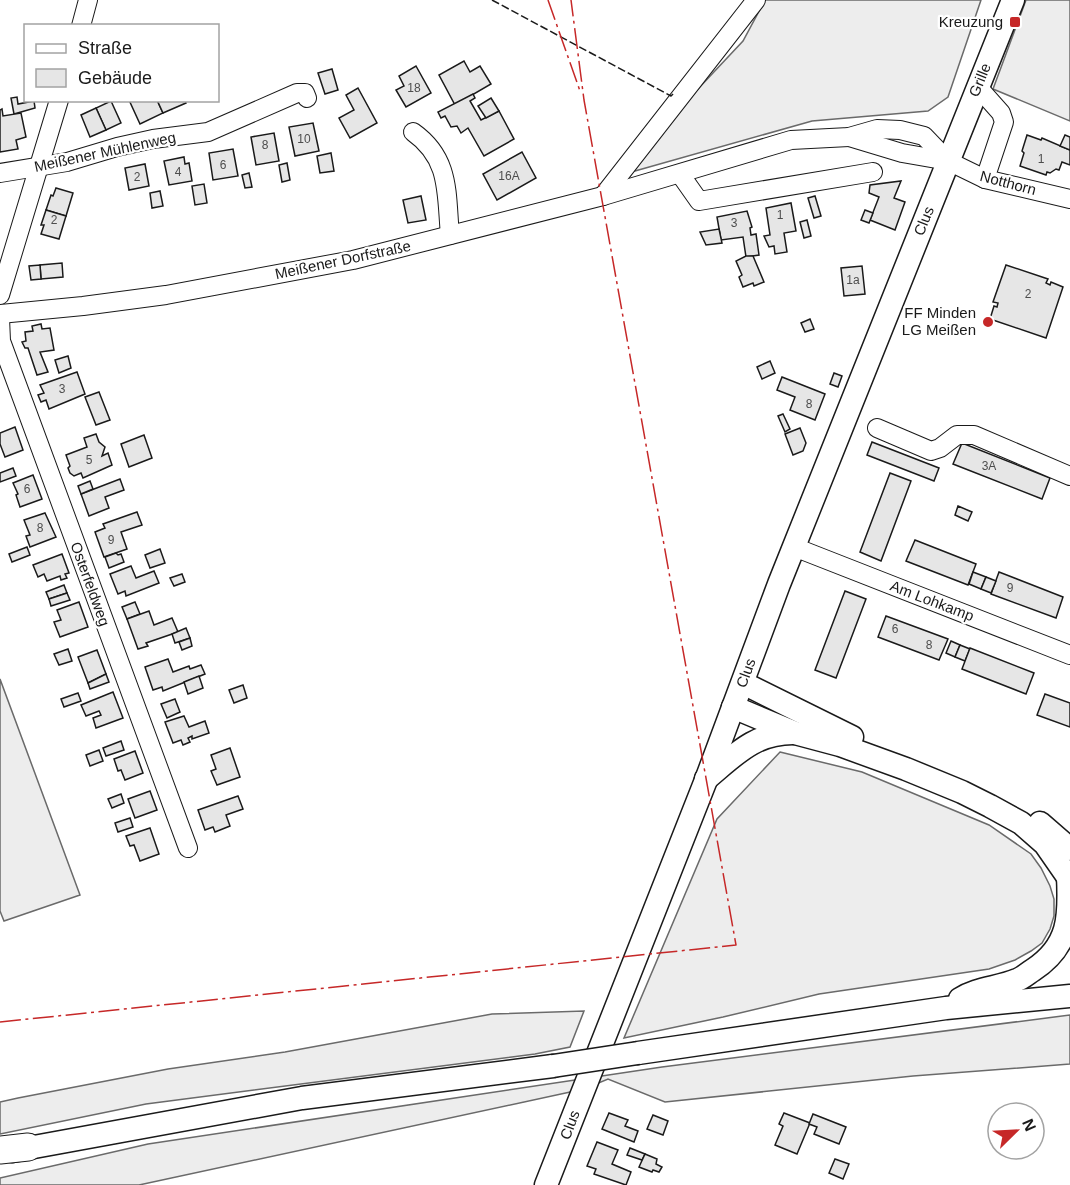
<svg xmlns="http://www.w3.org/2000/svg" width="1070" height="1185" font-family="Arial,sans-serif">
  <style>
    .built { fill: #ededed; stroke: #6a6a6a; stroke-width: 1.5 }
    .building { fill: #e6e6e6; stroke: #1a1a1a; stroke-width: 1.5 }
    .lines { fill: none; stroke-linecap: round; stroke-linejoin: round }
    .minor-casing { stroke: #1a1a1a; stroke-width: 20 }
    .major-casing { stroke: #1a1a1a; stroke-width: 25 }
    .highway-casing { stroke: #1a1a1a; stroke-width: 29 }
    .minor { stroke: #fff; stroke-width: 18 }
    .major { stroke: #fff; stroke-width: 22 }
    .highway { stroke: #fff; stroke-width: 27 }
    .major-bridge-casing { stroke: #1a1a1a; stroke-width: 25; stroke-linecap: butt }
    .major-bridge { stroke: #fff; stroke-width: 22 }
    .fence { stroke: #1a1a1a; stroke-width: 1.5; stroke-dasharray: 8 3; stroke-linecap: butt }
    .power { stroke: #c62828; stroke-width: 1.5; stroke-dasharray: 21 4.5 3 4.5; stroke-linecap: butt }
    .poi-dot { fill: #c62828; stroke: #fff; stroke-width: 2 }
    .labels { text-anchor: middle; stroke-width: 4.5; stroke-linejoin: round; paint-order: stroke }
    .number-label { font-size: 12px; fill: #4d4d4d }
    .poi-label { font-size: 15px; fill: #1a1a1a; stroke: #fff; text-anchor: end }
    .street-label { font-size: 15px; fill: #1a1a1a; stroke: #fff }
  </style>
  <rect width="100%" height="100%" fill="#fff"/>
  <g class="built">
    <path d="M 765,0 L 981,0 L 948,97 L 928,111 L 812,121 L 635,171 L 634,157 L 743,41 Z"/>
    <path d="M 1026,0 L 1070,0 L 1070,121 L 993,89 Z"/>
    <path d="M 0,679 L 80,895 L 4,921 L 0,911 Z"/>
    <path d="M 780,752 L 862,772 L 989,825 L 1031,854 L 1041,868 L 1050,886 L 1054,899 L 1054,916 L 1050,929 L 1042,943 L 1031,951 L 1015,960 L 989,969 L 819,994 L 723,1017 L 624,1038 L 717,819 Z"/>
    <path d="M 584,1011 L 570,1047 L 535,1054 L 146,1104 L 0,1134 L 0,1102 L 18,1098 L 168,1069 L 285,1052 L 492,1014 Z"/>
    <path d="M 1070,1015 L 1070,1064 L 913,1076 L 665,1102 L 608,1079 L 584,1089 L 139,1185 L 0,1185 L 0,1178 L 148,1144 L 662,1067 Z"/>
  </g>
  <g class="building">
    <path d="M 464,61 L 470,72 L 480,66 L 491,84 L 455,105 L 439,75 Z"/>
    <path d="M 416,66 L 431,93 L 406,107 L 396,90 L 404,86 L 399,76 Z"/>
    <path d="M 332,69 L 338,90 L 325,94 L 318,73 Z"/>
    <path d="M 358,88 L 377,123 L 350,138 L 339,118 L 354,110 L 346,95 Z"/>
    <path d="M 473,94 L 475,98 L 470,101 L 481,120 L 499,111 L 514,139 L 484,156 L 468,128 L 461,133 L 457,126 L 451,127 L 445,116 L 441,118 L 438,112 Z"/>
    <path d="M 17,97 L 18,104 L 34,101 L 35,108 L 14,114 L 11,98 Z"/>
    <path d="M 491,98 L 499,111 L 486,118 L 478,106 Z"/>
    <path d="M 129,100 L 157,100 L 163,113 L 140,124 Z"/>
    <path d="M 157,100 L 185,100 L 186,103 L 163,113 Z"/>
    <path d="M 111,101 L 121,123 L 106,130 L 96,108 Z"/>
    <path d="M 96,108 L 106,130 L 90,137 L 81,115 Z"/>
    <path d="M 2,109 L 3,116 L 21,113 L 26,137 L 16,140 L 18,149 L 0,152 L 0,110 Z"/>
    <path d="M 313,123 L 319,151 L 295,156 L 289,127 Z"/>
    <path d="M 274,133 L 279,161 L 256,165 L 251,137 Z"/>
    <path d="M 1027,135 L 1041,140 L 1042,138 L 1070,150 L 1070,165 L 1062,162 L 1059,170 L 1056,169 L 1050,173 L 1047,172 L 1046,175 L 1020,166 L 1024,153 L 1022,151 Z"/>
    <path d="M 1065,135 L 1070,137 L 1070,150 L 1060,146 Z"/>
    <path d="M 233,149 L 238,176 L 213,180 L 209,153 Z"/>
    <path d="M 522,152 L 536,178 L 497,200 L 483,174 Z"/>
    <path d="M 331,153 L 334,171 L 320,173 L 317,156 Z"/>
    <path d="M 184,157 L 185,164 L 189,163 L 192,181 L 169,185 L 164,161 Z"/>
    <path d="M 287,163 L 290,180 L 282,182 L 279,165 Z"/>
    <path d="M 145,164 L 149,186 L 129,190 L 125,168 Z"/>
    <path d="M 249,173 L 252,187 L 245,188 L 242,175 Z"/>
    <path d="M 901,181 L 894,198 L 905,202 L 895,230 L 870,220 L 879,197 L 869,193 L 870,185 Z"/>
    <path d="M 204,184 L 207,203 L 195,205 L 192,186 Z"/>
    <path d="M 56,188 L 73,193 L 66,216 L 46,210 L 51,195 L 53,196 Z"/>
    <path d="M 160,191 L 163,206 L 152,208 L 150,193 Z"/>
    <path d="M 421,196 L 426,220 L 408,223 L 403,200 Z"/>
    <path d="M 815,196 L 821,216 L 814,218 L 808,198 Z"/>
    <path d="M 791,203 L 796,231 L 784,233 L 787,252 L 775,254 L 774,246 L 769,247 L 764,236 L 770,235 L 766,208 Z"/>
    <path d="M 46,210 L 66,216 L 59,239 L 41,234 L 44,225 L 41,225 Z"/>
    <path d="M 865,210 L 873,213 L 869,223 L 861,220 Z"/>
    <path d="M 747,211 L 752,227 L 750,228 L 751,235 L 756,234 L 759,255 L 746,257 L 743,237 L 721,240 L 717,217 Z"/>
    <path d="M 807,220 L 811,236 L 804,238 L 800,222 Z"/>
    <path d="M 719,229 L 722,243 L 706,245 L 700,232 Z"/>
    <path d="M 746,256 L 753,256 L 764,282 L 754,286 L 753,283 L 743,287 L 739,277 L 742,275 L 736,261 Z"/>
    <path d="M 62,263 L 63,277 L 41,279 L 40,265 Z"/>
    <path d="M 40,265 L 41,279 L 31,280 L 29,266 Z"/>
    <path d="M 1006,265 L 1048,279 L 1046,283 L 1050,285 L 1051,282 L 1063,287 L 1046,338 L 990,319 L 994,306 L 997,307 L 998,303 L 993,302 Z"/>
    <path d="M 862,266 L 865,294 L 844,296 L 841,268 Z"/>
    <path d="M 810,319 L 814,329 L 805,332 L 801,323 Z"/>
    <path d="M 41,324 L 42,329 L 50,328 L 54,350 L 40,352 L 48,372 L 37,375 L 28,348 L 25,348 L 22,342 L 26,341 L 25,332 L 33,331 L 32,326 Z"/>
    <path d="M 68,356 L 71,368 L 59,373 L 55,360 Z"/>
    <path d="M 770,361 L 775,373 L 762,379 L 757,367 Z"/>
    <path d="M 77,372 L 85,394 L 49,409 L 46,400 L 41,402 L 38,395 L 44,393 L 40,385 Z"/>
    <path d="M 834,373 L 842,376 L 838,387 L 830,384 Z"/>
    <path d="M 782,377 L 825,394 L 815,420 L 790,410 L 795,397 L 777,390 Z"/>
    <path d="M 99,392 L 110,420 L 96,425 L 85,397 Z"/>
    <path d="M 783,414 L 790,429 L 785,432 L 778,416 Z"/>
    <path d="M 15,427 L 23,450 L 5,457 L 0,444 L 0,433 Z"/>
    <path d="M 800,428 L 806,443 L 803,451 L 793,455 L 785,434 Z"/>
    <path d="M 96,434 L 99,442 L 105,447 L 102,456 L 108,453 L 112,465 L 83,478 L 81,473 L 74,476 L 70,473 L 68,468 L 70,466 L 66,455 L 87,447 L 84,438 Z"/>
    <path d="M 144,435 L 152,458 L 129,467 L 121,444 Z"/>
    <path d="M 872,442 L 939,468 L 934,481 L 867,455 Z"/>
    <path d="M 962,443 L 1050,478 L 1042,499 L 953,464 Z"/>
    <path d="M 13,468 L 16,476 L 0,482 L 0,473 Z"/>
    <path d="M 890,473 L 911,481 L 881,561 L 860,552 Z"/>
    <path d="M 33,475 L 42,499 L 20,507 L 16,495 L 18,494 L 13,483 Z"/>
    <path d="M 120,479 L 124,490 L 105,497 L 109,508 L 89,516 L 81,494 Z"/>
    <path d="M 90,481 L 93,489 L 81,494 L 78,486 Z"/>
    <path d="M 958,506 L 972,512 L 968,521 L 955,515 Z"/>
    <path d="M 137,512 L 142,525 L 121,532 L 127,549 L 104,557 L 95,532 L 105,528 L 103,524 Z"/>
    <path d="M 45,513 L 56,537 L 30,547 L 26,536 L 30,535 L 24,520 Z"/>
    <path d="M 915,540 L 976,564 L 968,585 L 906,561 Z"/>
    <path d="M 27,547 L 30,555 L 12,562 L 9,554 Z"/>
    <path d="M 160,549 L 165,563 L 150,568 L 145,555 Z"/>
    <path d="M 116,553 L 118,555 L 121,554 L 124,562 L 109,568 L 105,557 Z"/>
    <path d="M 62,554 L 69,573 L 65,574 L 67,578 L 61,580 L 60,576 L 47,581 L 44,574 L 38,577 L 33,565 Z"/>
    <path d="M 131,566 L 136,578 L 154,571 L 159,583 L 126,596 L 125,591 L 118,594 L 110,574 Z"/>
    <path d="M 973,572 L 986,577 L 981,589 L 969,584 Z"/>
    <path d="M 999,572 L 1063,597 L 1056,618 L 991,594 Z"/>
    <path d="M 182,574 L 185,582 L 174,586 L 170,578 Z"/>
    <path d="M 986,577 L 996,581 L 991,593 L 981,589 Z"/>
    <path d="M 64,585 L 67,593 L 49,599 L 46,592 Z"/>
    <path d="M 845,591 L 866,599 L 836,678 L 815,670 Z"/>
    <path d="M 67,593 L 70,600 L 51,606 L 49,599 Z"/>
    <path d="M 79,602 L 88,627 L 60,637 L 54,622 L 61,620 L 57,610 Z"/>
    <path d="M 135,602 L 140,614 L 127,619 L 122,607 Z"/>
    <path d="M 149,611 L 154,625 L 172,618 L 178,632 L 146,643 L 148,646 L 138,649 L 127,619 Z"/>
    <path d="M 886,616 L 948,639 L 939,660 L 878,637 Z"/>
    <path d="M 186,628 L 190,638 L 175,643 L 172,634 Z"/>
    <path d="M 190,638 L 192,646 L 182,650 L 179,642 Z"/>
    <path d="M 951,641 L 960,645 L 955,657 L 946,653 Z"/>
    <path d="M 960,645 L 970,649 L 965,661 L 955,657 Z"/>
    <path d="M 970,648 L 1034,673 L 1026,694 L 962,669 Z"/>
    <path d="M 68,649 L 72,661 L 59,665 L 54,654 Z"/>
    <path d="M 97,650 L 106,674 L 88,683 L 78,657 Z"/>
    <path d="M 168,659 L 173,672 L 189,666 L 190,669 L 201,665 L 205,674 L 163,691 L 162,687 L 153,690 L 145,667 Z"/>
    <path d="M 106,674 L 109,682 L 90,689 L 88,683 Z"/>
    <path d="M 199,676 L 203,688 L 188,694 L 184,682 Z"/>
    <path d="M 243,685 L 247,698 L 234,703 L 229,690 Z"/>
    <path d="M 113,692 L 123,718 L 96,728 L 93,718 L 101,715 L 99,711 L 86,716 L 81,705 Z"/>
    <path d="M 78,693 L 81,701 L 64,707 L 61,699 Z"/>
    <path d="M 1045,694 L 1070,703 L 1070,727 L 1037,715 Z"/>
    <path d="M 175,699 L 180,712 L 167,718 L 161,704 Z"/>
    <path d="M 184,716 L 189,727 L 205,721 L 209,733 L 192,739 L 192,736 L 188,738 L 190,742 L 183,745 L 181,740 L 173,743 L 165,722 Z"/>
    <path d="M 121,741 L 124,750 L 106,756 L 103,748 Z"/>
    <path d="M 230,748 L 240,777 L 217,785 L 211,771 L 216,769 L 211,755 Z"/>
    <path d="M 99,750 L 103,761 L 90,766 L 86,755 Z"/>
    <path d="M 135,751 L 143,773 L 125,780 L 121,770 L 118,771 L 114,759 Z"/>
    <path d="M 150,791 L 157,810 L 135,818 L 128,799 Z"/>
    <path d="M 121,794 L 124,803 L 112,808 L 108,799 Z"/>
    <path d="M 238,796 L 243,809 L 226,815 L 230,826 L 215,832 L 213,827 L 205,830 L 198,810 Z"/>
    <path d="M 130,818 L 133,827 L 118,832 L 115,823 Z"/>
    <path d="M 150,828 L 159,854 L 140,861 L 134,845 L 130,846 L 126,836 Z"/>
    <path d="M 609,1113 L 628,1120 L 625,1126 L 638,1131 L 634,1142 L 602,1129 Z"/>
    <path d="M 784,1113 L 810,1123 L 797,1154 L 775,1145 L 783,1126 L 779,1124 Z"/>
    <path d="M 813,1114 L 846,1127 L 839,1144 L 814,1134 L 817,1127 L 809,1124 Z"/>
    <path d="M 653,1115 L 668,1121 L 663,1135 L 647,1129 Z"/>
    <path d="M 597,1142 L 618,1150 L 612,1164 L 631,1172 L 626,1185 L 594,1174 L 596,1169 L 587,1166 Z"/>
    <path d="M 630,1148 L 645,1154 L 642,1160 L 627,1155 Z"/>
    <path d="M 645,1154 L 657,1159 L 656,1164 L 662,1167 L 659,1172 L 653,1170 L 652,1172 L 639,1167 Z"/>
    <path d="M 835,1159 L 849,1164 L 843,1179 L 829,1173 Z"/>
  </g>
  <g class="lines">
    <g class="minor-casing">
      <g id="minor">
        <path d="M 81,26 L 88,0"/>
        <path d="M 977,86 L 1001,113 L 1004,122 L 985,179"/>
        <path d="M 413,132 C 451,159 446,194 450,235"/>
        <path d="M 849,137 L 902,153 L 948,161 L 985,179 L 1070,199"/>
        <path d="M 0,173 L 67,162 L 117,147 L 153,139 L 208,132 L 297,93 L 305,93 L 307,98"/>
        <path d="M 680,174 L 699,201 L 873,172"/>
        <path d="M 603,196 L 756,0"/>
        <path d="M 0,295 L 59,100"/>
        <path d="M 0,314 L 83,306 L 166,295 L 353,260 L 603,196 L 791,140 L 849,137 L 877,129 L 900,130 L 924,136 L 948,161"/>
        <path d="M 0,318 L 1,341 L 188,848"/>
        <path d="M 877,428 L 931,451 L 940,448 L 957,435 L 974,435 L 1070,476"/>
        <path d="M 794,547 L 1070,655"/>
      </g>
    </g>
    <g class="major-casing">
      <g id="major">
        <path d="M 743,683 L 852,737"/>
        <path d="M 733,707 L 795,733 L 840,745 L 906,769 L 962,792 L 990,806 L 1021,823 L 1045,844 L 1070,880"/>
        <path d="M 706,779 C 735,755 754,733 793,733"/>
        <path d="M 1040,823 L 1070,849"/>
        <path d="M 960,999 C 977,988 998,988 1017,980 C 1023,978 1028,973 1033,970 C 1070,946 1070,916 1068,876"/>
        <path d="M 638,1053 L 946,1008 L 1070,996"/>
        <path d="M 12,1151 L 302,1098 L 553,1066"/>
        <path d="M 546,1185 L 706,780 L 779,584 L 1013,0"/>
      </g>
    </g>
    <g class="highway-casing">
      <path id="highway" d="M 0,1150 L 28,1147"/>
    </g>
    <use href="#minor" class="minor"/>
    <use href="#major" class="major"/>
    <use href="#highway" class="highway"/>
    <g class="major-bridge-casing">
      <path id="major-bridge" d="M 553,1066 L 638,1053"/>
    </g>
    <use href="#major-bridge" class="major-bridge"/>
    <path class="fence" d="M 492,0 L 671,96 L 674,93"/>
    <g class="power">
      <path d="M 548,0 L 580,91"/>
      <path d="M 0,1022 L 736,945 L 584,100 L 571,0"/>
    </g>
  </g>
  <g class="poi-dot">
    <rect x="1009" y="16" width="12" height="12" rx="3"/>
    <circle cx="988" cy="322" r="6"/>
  </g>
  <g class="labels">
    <g class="number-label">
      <text x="414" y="92">18</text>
      <text x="304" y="143">10</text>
      <text x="265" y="149">8</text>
      <text x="1041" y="163">1</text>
      <text x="223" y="169">6</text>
      <text x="178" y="176">4</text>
      <text x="509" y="180">16A</text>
      <text x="137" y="181">2</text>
      <text x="780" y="219">1</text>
      <text x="54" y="224">2</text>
      <text x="734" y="227">3</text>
      <text x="853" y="284">1a</text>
      <text x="1028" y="298">2</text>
      <text x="62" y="393">3</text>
      <text x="809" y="408">8</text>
      <text x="89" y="464">5</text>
      <text x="989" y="470">3A</text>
      <text x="27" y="493">6</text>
      <text x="40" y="532">8</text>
      <text x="111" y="544">9</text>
      <text x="1010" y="592">9</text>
      <text x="895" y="633">6</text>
      <text x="929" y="649">8</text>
    </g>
    <g class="poi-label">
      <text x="1003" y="27">Kreuzung</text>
      <text x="976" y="318">FF Minden<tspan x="976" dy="17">LG Meißen</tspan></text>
    </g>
    <g class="street-label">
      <text transform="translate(980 80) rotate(-68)" y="5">Grille</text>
      <text transform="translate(105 152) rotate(-12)" y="5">Meißener Mühlenweg</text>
      <text transform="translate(1008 183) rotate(15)" y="5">Notthorn</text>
      <text transform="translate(924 221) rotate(-68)" y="5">Clus</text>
      <text transform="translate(343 260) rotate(-12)" y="5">Meißener Dorfstraße</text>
      <text transform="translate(90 584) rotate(70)" y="5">Osterfeldweg</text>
      <text transform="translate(932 601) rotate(21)" y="5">Am Lohkamp</text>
      <text transform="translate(746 673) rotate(-70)" y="5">Clus</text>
      <text transform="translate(570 1125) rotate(-69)" y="5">Clus</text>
    </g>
  </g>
  <rect x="24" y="24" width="195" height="78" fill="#ffffff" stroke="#a3a3a3" stroke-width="1.5"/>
  <rect x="36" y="44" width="30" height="9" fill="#ffffff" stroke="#a3a3a3" stroke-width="1.5"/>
  <text x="78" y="54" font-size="18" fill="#1a1a1a">Straße</text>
  <rect x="36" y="69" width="30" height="18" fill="#e6e6e6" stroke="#a3a3a3" stroke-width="1.5"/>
  <text x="78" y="84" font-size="18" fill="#1a1a1a">Gebäude</text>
  <g transform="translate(1016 1131) rotate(66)"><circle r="28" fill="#ffffff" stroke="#a3a3a3" stroke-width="1.5"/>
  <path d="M0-4.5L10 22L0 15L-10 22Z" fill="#c62828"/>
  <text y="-9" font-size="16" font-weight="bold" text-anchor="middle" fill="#1a1a1a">N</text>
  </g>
</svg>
